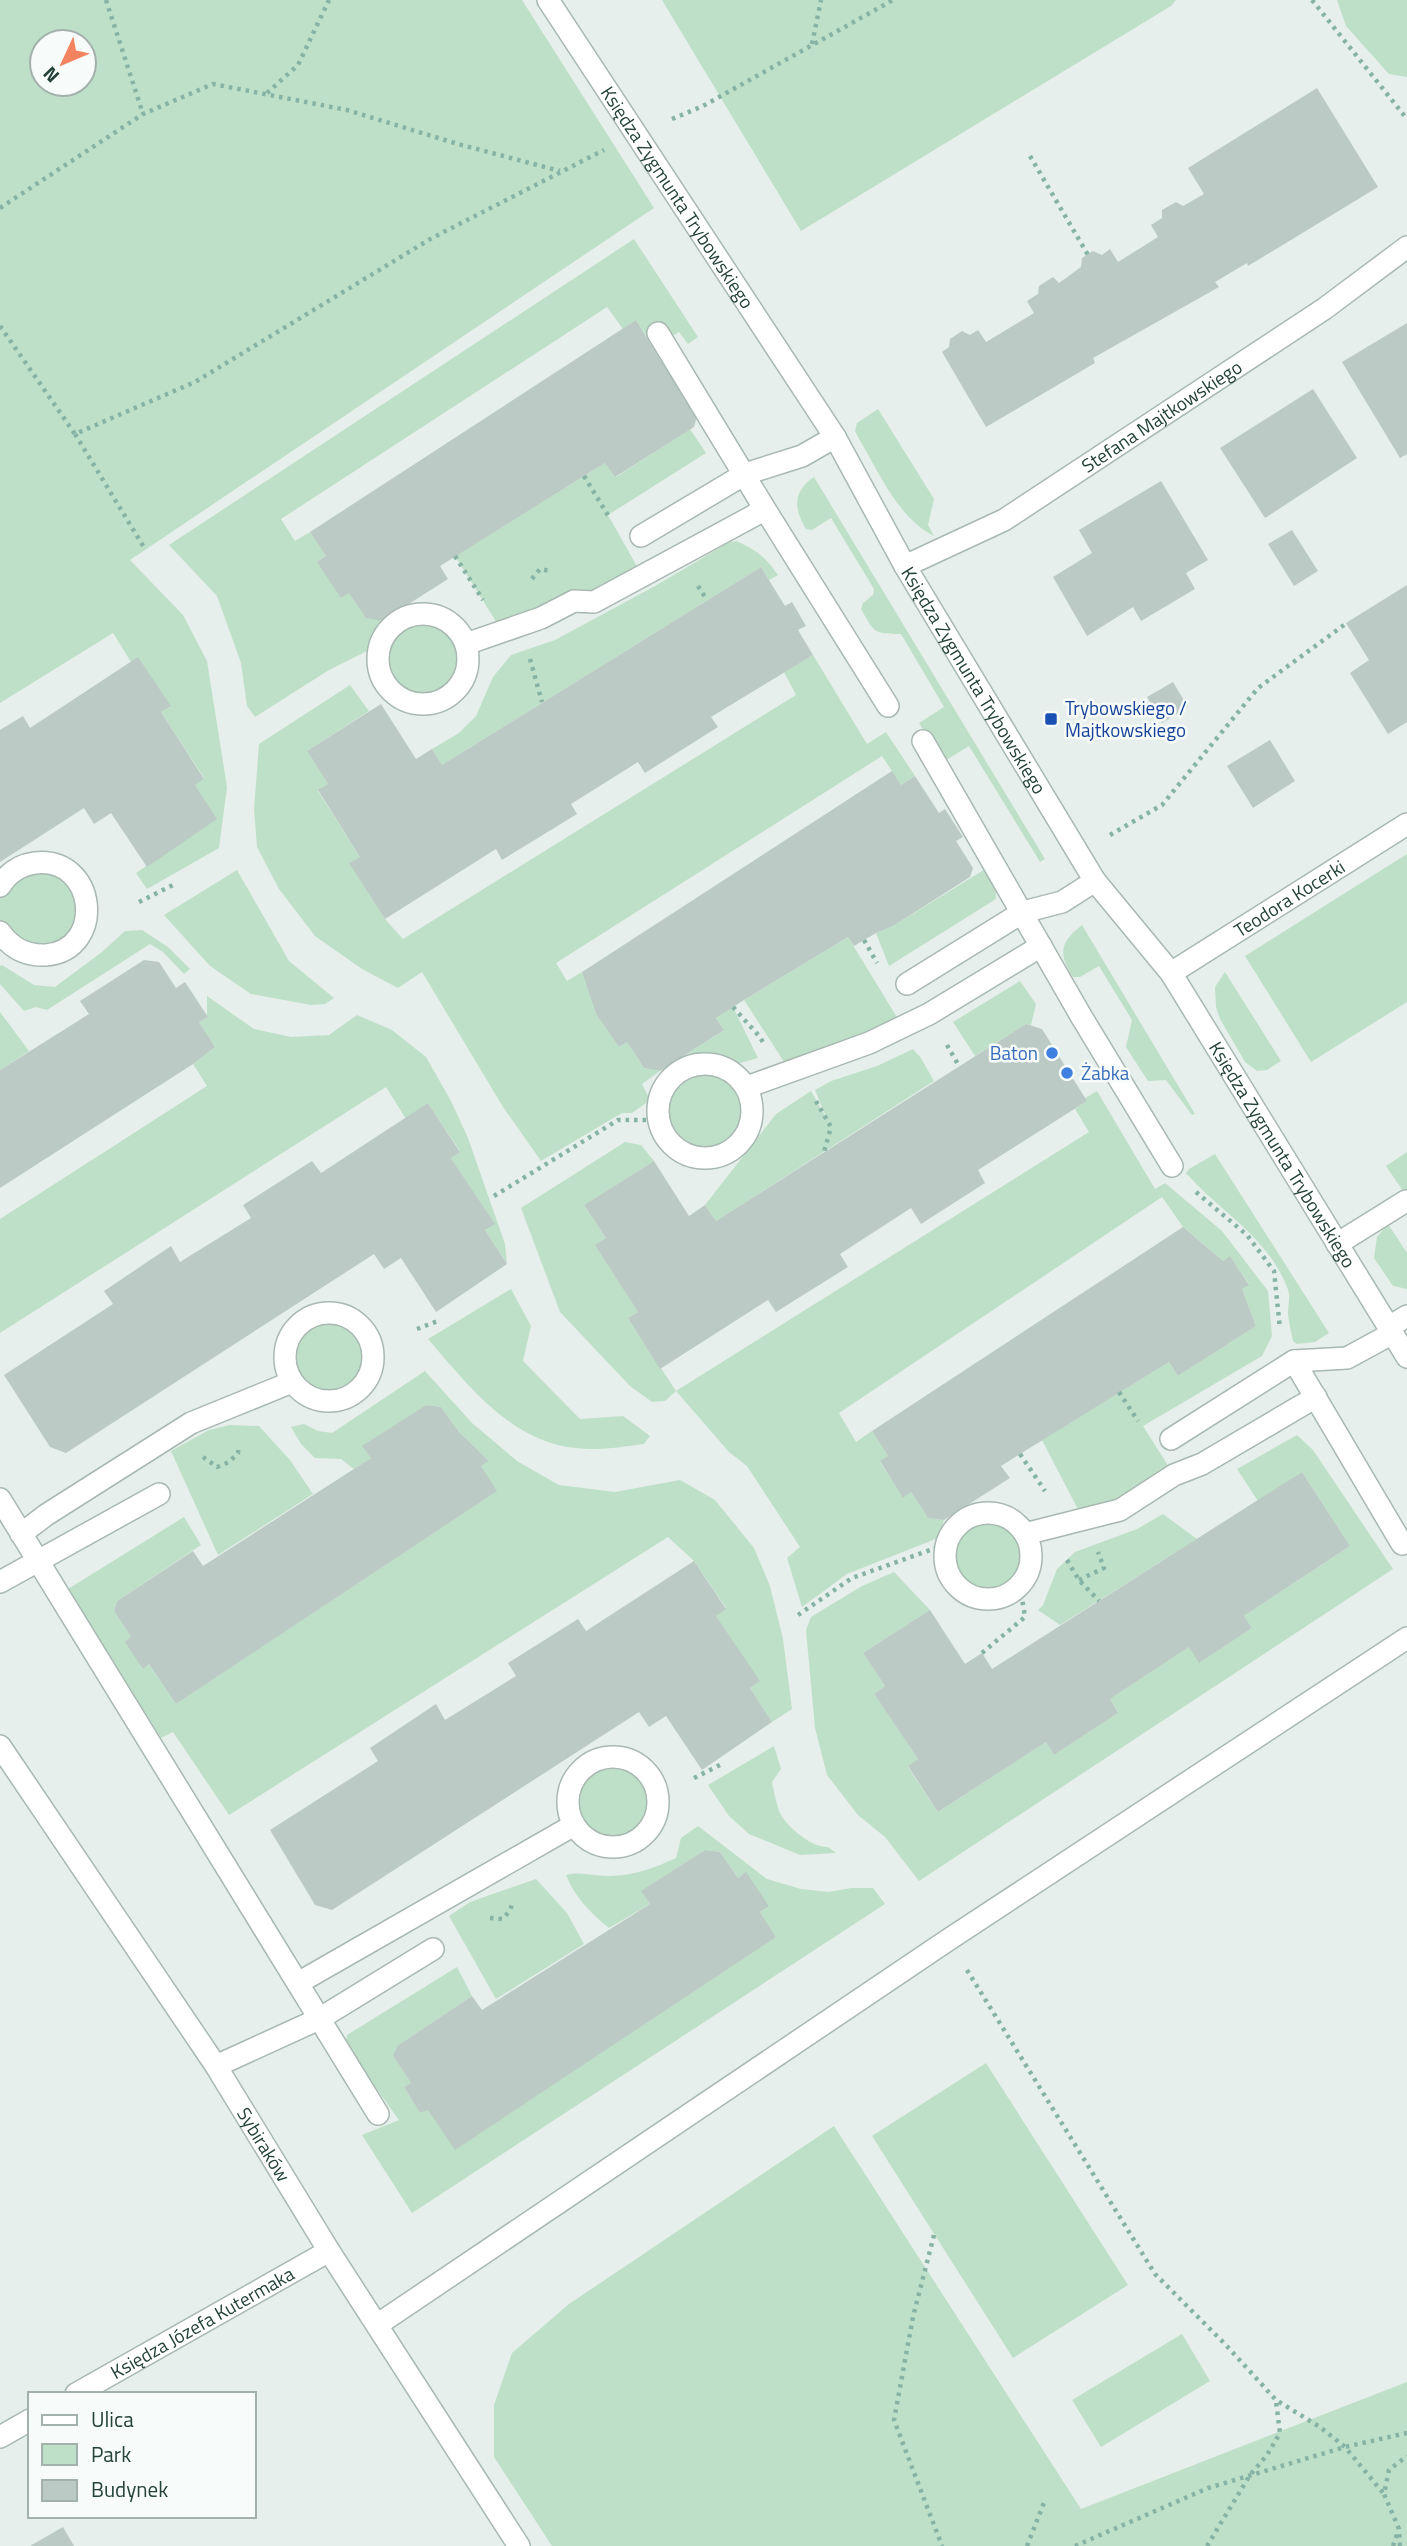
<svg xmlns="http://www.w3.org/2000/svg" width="1407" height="2546" font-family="'Titillium Web',sans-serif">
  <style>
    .green { fill: #bfe0c8; fill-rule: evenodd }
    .building { fill: #bbcac4 }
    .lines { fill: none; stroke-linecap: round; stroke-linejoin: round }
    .service-casing { stroke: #a8b8b2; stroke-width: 24 }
    .minor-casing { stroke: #a8b8b2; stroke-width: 24 }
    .tertiary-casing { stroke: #a8b8b2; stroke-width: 24 }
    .path { stroke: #86b3a5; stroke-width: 4.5; stroke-dasharray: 3.5 5; stroke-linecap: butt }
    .service { stroke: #fff; stroke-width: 21 }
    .minor { stroke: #fff; stroke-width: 21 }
    .tertiary { stroke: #fff; stroke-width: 21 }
    .transit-dot { fill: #1a4fb4; stroke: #f7fbf9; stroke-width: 2.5 }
    .shop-dot { fill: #3f7fe0; stroke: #f7fbf9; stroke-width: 2.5 }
    .labels { text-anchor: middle; stroke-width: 5; stroke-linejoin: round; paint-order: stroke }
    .street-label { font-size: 19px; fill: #24423a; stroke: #f7fbf9 }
    .transit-label { font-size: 19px; fill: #164399; stroke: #f7fbf9; text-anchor: start }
    .shop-label { font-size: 19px; fill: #366cbe; stroke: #f7fbf9; text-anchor: end }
  </style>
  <rect width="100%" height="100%" fill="#e6efeb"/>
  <g class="green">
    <path d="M 0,0 L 522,0 L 654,208 L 130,560 L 183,615 L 207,661 L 227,787 L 219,848 L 147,889 L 136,873 L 216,818 L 195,785 L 204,778 L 161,712 L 170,706 L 138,658 L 131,662 L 113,633 L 0,703 ZM 42,42 L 84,42 L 84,84 L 42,84 Z"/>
    <path d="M 662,0 L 1176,0 L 1171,6 L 801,231 Z"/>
    <path d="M 1337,0 L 1407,0 L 1407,77 L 1389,74 L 1346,26 Z"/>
    <path d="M 634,239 L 698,337 L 688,344 L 679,332 L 654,348 L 636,320 L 623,329 L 607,307 L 281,519 L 295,541 L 310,532 L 326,556 L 317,562 L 382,621 L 369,650 L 329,670 L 255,717 L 247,706 L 241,663 L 217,596 L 169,545 Z"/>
    <path d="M 878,409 L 934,499 L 928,525 L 934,536 C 898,518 879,472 859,439 L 855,431 L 857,423 Z"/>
    <path d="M 690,429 L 706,453 L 608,515 L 643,577 L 502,631 L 455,556 L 605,463 L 616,477 Z"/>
    <path d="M 814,477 L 1045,859 L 1040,862 L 969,746 L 943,762 L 919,723 L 944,707 L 901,634 C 873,634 874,632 861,609 L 863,603 L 873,595 L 874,589 L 831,518 L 812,530 L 806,529 C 794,509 792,492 814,477 Z"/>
    <path d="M 737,541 C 758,552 764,555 778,575 L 769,580 L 761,567 L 442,765 L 432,749 L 459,733 L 476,716 L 493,677 L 511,655 L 555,640 L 655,586 L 728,543 Z"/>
    <circle cx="423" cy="659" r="45"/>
    <path d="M 813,655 L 867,744 L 886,732 L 915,776 L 901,785 L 882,756 L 556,963 L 567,981 L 582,972 L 596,1014 L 619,1047 L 627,1042 L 644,1068 L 660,1071 L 724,1030 L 716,1018 L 733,1007 L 758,1058 L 733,1065 L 706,1054 L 660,1071 L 642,1084 L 650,1100 L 632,1113 L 622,1113 L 541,1161 L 503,1107 L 422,972 L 398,988 L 362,969 L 315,936 L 279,889 L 257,847 L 254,809 L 259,744 L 350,685 L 369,711 L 307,751 L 328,784 L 318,791 L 360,857 L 350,863 L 385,919 L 403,939 L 796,695 L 784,672 Z"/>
    <path d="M 1407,854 L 1407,1002 L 1311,1062 L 1245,956 Z"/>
    <path d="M 59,866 L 88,913 L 52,954 L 0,932 L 0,886 L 4,879 Z"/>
    <path d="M 987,868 L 995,884 L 996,899 L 889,966 L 876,933 L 893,926 Z"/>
    <path d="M 237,870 L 289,961 L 334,998 L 325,1004 L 311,1005 L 251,994 L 210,966 L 164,915 Z"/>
    <path d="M 1082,925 L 1195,1114 L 1192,1115 L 1166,1080 L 1148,1081 L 1126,1047 L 1132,1020 L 1099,966 L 1080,977 L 1073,977 C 1057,952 1061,942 1082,925 Z"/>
    <path d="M 142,930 L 168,947 L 190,969 L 184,974 L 163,952 L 150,944 L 47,1010 L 36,1007 L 24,1011 L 0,984 L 0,966 L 2,965 L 34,985 L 55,987 L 102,952 L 125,931 Z"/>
    <path d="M 848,937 L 898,1019 L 875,1032 L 786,1065 L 744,1000 Z"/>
    <path d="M 1225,972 L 1281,1061 L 1267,1070 L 1257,1071 L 1245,1062 L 1220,1019 L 1216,1007 L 1215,987 Z"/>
    <path d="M 1020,981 L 1036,1004 L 1031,1025 L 1026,1024 L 975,1056 L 953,1022 Z"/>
    <path d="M 207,996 L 254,1029 L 291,1037 L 329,1035 L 357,1015 L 392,1030 L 426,1057 L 451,1101 L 468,1138 L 505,1244 L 507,1264 L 485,1230 L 494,1223 L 451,1158 L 460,1151 L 428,1103 L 406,1119 L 386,1087 L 0,1333 L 0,1219 L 207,1086 L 193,1064 L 215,1047 L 199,1022 L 207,1017 Z"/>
    <path d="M 0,1012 L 29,1051 L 0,1070 Z"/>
    <path d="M 913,1049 L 921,1058 L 934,1081 L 716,1221 L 705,1205 L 776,1114 L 811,1091 L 827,1119 L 815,1090 L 831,1081 L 877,1066 Z"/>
    <circle cx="705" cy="1111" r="47"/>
    <path d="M 1097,1091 L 1155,1189 L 1165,1183 L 1222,1231 L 1268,1291 L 1272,1336 L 1262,1356 L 1143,1426 L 1174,1475 L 1083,1519 L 1042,1440 L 1169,1362 L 1178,1376 L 1256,1326 L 1242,1289 L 1249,1284 L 1230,1257 L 1223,1261 L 1183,1227 L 1162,1197 L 839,1413 L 856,1442 L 872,1431 L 888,1456 L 880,1462 L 903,1497 L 911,1492 L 928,1518 L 944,1520 L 938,1538 L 847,1574 L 802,1607 L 787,1558 L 800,1547 L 747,1466 L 729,1452 L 676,1391 L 665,1401 L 652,1402 L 630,1386 L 560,1312 L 521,1208 L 625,1142 L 641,1145 L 654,1161 L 584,1205 L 606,1238 L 596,1245 L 638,1312 L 628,1318 L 676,1391 L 1089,1132 L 1075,1109 L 1087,1101 L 1085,1098 Z"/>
    <path d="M 1407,1152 L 1407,1197 L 1386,1166 Z"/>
    <path d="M 1215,1154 L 1329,1333 L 1315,1342 L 1297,1344 L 1293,1341 C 1291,1332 1289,1323 1288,1314 C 1288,1305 1291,1295 1287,1287 C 1266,1235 1220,1212 1186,1173 L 1189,1169 Z"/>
    <path d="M 1388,1224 L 1407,1253 L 1407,1289 L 1393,1286 L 1374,1258 L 1377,1237 Z"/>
    <path d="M 511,1289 L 531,1326 L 523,1361 L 580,1419 L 623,1416 L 650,1436 L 644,1444 C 622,1447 598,1451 575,1448 C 511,1442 467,1384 428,1339 Z"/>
    <circle cx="329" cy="1357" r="44"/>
    <path d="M 425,1371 L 472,1423 L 517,1461 L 559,1485 L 615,1492 L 680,1480 L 715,1500 L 754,1548 L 770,1586 L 783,1639 L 792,1709 L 772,1722 L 750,1688 L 759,1681 L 716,1616 L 726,1608 L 694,1561 L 668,1537 L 229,1815 L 173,1732 L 161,1738 L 68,1589 L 184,1517 L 201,1545 L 117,1601 L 114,1611 L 131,1637 L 143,1669 L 149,1664 L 176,1704 L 496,1491 L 481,1466 L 489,1461 L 459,1432 L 441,1407 L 426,1405 L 363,1446 L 371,1458 L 354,1469 L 341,1459 L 315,1458 L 301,1444 L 291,1427 L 304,1424 L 318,1431 L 332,1433 Z"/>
    <path d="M 230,1425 L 259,1426 L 290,1460 L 313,1494 L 218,1555 L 171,1451 L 209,1430 Z"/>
    <path d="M 1297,1435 L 1313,1450 L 1393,1569 L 919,1881 L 885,1837 L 858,1815 L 827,1775 L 815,1728 L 806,1630 L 811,1617 L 862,1586 L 894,1572 L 930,1610 L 863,1653 L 885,1686 L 874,1694 L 918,1759 L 908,1767 L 938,1812 L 1046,1742 L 1054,1755 L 1118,1713 L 1110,1699 L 1189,1647 L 1200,1662 L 1252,1628 L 1244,1616 L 1350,1546 L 1302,1472 L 1258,1501 L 1237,1469 Z"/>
    <circle cx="988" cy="1556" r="43"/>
    <path d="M 1163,1514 L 1197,1539 L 1060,1625 L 1038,1610 L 1043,1605 L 1057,1569 L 1075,1552 L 1137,1529 Z"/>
    <path d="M 774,1746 L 781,1769 L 772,1782 C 774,1792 776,1802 779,1811 C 785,1826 812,1848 828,1847 L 836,1853 L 800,1855 L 749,1834 L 729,1816 L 708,1785 Z"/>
    <circle cx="613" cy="1802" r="45"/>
    <path d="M 698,1826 L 767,1879 L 801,1889 L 829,1892 L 851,1888 L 873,1888 L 885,1904 L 412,2213 L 362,2135 L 399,2120 L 345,2045 L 347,2035 L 457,1967 L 472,1996 L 397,2046 L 393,2056 L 411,2083 L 404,2087 L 420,2113 L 776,1937 L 760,1912 L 769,1906 L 745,1873 L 738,1878 L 720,1852 L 705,1850 L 642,1891 L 650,1904 L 609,1928 C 591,1914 574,1896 566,1875 C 582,1871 595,1877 611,1876 C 636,1875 654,1868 676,1858 L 681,1838 Z"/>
    <path d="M 536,1879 L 567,1913 L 584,1944 L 496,1999 L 449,1916 L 470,1902 Z"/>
    <path d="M 986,2063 L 1128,2285 L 1013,2358 L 872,2136 Z"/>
    <path d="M 834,2126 L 1081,2509 L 1407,2382 L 1407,2546 L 552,2546 L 494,2457 L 494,2405 L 512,2353 L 569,2304 Z"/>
    <path d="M 1182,2334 L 1210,2381 L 1101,2447 L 1072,2400 Z"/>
  </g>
  <g class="building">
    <path d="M 1317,88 L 1378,187 L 1248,266 L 1247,263 L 1215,282 L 1219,287 L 1093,358 L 1095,363 L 986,427 L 942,352 L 949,347 L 950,339 L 962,331 L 970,335 L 978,330 L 986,342 L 1034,313 L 1027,301 L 1038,294 L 1039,286 L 1053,277 L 1059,283 L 1081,267 L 1082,258 L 1093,251 L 1102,255 L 1110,249 L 1118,262 L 1158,237 L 1151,225 L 1162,218 L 1162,210 L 1176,202 L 1183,206 L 1204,194 L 1188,168 Z"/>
    <path d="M 636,320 L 661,361 L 668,357 L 697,416 L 694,427 L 615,477 L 605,463 L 584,476 L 440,566 L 448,579 L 382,621 L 366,618 L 349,593 L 341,598 L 317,562 L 326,556 L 310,532 Z"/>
    <path d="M 1407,323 L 1407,454 L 1400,458 L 1342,362 Z"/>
    <path d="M 1313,389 L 1357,458 L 1265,518 L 1220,448 Z"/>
    <path d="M 1161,481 L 1208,560 L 1186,573 L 1195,589 L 1141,621 L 1133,607 L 1087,636 L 1053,577 L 1092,553 L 1079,530 Z"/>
    <path d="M 1292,530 L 1318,571 L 1294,586 L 1268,544 Z"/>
    <path d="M 761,567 L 785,606 L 792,602 L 806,626 L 798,630 L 813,655 L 711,717 L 718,727 L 645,773 L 638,762 L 571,804 L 577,814 L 502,860 L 496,849 L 385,919 L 349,863 L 360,857 L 318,790 L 328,784 L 307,751 L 381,704 L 416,759 L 432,749 L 442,765 Z"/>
    <path d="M 1407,585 L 1407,722 L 1388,734 L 1350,673 L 1369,660 L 1346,623 Z"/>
    <path d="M 138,657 L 171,706 L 161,712 L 204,779 L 195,785 L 217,819 L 147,867 L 111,813 L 94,824 L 84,808 L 0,862 L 0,730 L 23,716 L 30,728 Z"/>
    <path d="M 1173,682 L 1188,707 L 1162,723 L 1147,697 Z"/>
    <path d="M 1270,740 L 1295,781 L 1253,808 L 1227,766 Z"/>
    <path d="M 892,771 L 901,785 L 915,776 L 939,813 L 945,809 L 963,837 L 956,841 L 973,868 L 970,877 L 893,926 L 876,933 L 854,946 L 848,937 L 744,1000 L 716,1018 L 724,1030 L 660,1071 L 644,1068 L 627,1042 L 619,1047 L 596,1014 L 582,972 Z"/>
    <path d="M 144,960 L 159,962 L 176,988 L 185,982 L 208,1017 L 199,1022 L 215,1047 L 193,1064 L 0,1188 L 0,1070 L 89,1014 L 80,1001 Z"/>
    <path d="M 1026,1024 L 1042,1029 L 1087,1101 L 978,1170 L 985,1183 L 921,1224 L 911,1208 L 840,1254 L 848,1267 L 776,1312 L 768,1300 L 660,1369 L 628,1318 L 638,1312 L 595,1245 L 606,1238 L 584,1205 L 654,1161 L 689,1216 L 705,1205 L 716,1221 Z"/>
    <path d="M 428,1103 L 460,1152 L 451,1158 L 495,1224 L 485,1230 L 507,1264 L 436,1312 L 401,1258 L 384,1269 L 374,1254 L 66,1453 L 50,1447 L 4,1375 L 113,1304 L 104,1291 L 171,1246 L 180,1262 L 251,1218 L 243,1205 L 312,1161 L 321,1173 Z"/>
    <path d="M 1183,1227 L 1223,1261 L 1230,1256 L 1249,1285 L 1242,1289 L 1256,1326 L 1178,1376 L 1169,1362 L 1020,1454 L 1001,1466 L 1010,1478 L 944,1520 L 928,1518 L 911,1492 L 903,1498 L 880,1461 L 888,1456 L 872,1431 Z"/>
    <path d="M 426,1405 L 441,1407 L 459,1432 L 489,1461 L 481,1466 L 497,1491 L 176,1704 L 149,1664 L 143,1669 L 125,1642 L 131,1637 L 114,1611 L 117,1601 L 193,1551 L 203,1566 L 371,1458 L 362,1446 Z"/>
    <path d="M 1302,1472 L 1350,1546 L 1244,1616 L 1252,1628 L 1199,1663 L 1189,1647 L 1110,1699 L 1118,1713 L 1054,1755 L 1046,1742 L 938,1812 L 908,1766 L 918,1759 L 874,1694 L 885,1686 L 863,1653 L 930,1610 L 965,1664 L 982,1653 L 992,1669 Z"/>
    <path d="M 694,1561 L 726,1609 L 716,1616 L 760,1681 L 750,1688 L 772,1722 L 702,1770 L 666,1716 L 649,1727 L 639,1712 L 332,1910 L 315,1905 L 270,1830 L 378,1761 L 370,1748 L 436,1704 L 445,1720 L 516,1676 L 508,1663 L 578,1619 L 586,1631 Z"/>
    <path d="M 705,1850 L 720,1852 L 738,1878 L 746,1872 L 769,1906 L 760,1912 L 776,1937 L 455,2150 L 428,2110 L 420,2113 L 404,2087 L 411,2083 L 393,2056 L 397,2046 L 472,1996 L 482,2010 L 650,1904 L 641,1891 Z"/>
    <path d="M 63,2527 L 74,2546 L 30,2546 Z"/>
  </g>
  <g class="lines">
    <g class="service-casing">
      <g id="service">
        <circle cx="423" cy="659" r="45"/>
        <path d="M 466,644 L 541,618 L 574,601 L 594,602 L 755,515 L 763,506"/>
        <path d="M 0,886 C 8,873 20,865 35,863 C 97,856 106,950 46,955 C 26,956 11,948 0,932"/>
        <circle cx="705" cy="1111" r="47"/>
        <path d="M 747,1087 L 869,1043 L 929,1014 L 1041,946"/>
        <path d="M 1337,1244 L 1406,1201"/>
        <circle cx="329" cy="1357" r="44"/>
        <path d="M 1389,1327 L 1407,1316"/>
        <circle cx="988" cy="1556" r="43"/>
        <path d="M 21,1534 L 46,1515 L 191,1423 L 292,1382"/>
        <path d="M 1025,1534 L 1120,1510 L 1174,1475 L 1202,1464 L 1316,1397"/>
        <circle cx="613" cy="1802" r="45"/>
        <path d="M 298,1983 L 574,1825"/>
      </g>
    </g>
    <g class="minor-casing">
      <g id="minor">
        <path d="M 658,333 L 763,506 L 888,706"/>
        <path d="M 641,536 L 745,474 L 802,456 L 835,437"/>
        <path id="s1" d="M 905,566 L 1004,520 L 1324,309 L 1407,247"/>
        <path d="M 923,741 L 1081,1016 L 1172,1166"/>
        <path id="s2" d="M 1171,973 L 1407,824"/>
        <path d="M 907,984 L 1023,912 L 1062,902 L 1095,881"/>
        <path d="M 1294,1361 L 1402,1544"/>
        <path d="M 1171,1439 L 1294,1361 L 1347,1358 L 1393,1333"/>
        <path d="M 0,1499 L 378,2114"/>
        <path d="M 0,1582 L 159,1494"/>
        <path id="s3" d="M 0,1746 L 216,2066 L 329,2251 L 519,2546"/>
        <path d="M 216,2066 L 319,2019 L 433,1949"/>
        <path d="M 377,2325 L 948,1940 L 1407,1638"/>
        <path id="s4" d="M 76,2394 L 329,2251"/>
        <path d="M 0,2437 L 30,2420"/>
      </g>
    </g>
    <g class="tertiary-casing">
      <g id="tertiary">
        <path id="s5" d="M 548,0 L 835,437 L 905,566 L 1095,881 L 1171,973 L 1407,1357"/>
      </g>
    </g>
    <g class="path">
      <path d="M 106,0 L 143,114"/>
      <path d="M 1312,0 L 1407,119"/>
      <path d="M 812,44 L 821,0"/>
      <path d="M 267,93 L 298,65 L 329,0"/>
      <path d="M 672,119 L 703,106 L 893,0"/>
      <path d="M 1030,156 L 1088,255"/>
      <path d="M 0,208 L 143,114 L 213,84 L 347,110 L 458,144 L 560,171"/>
      <path d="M 0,326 L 75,434 L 195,382 L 432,238 L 604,150"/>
      <path d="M 75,434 L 145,549"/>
      <path d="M 584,476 L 609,517"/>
      <path d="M 455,556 L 483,600"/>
      <path d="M 532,579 L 540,569 L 550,571"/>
      <path d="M 698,586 L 707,600"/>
      <path d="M 530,659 L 542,702"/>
      <path d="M 1110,835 L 1162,805 L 1258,688 L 1344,625"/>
      <path d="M 139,902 L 173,885"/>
      <path d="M 864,940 L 877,963"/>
      <path d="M 733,1007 L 760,1037 L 764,1044"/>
      <path d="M 947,1045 L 959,1066"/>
      <path d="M 816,1101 L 831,1127 L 824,1152"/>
      <path d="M 1196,1192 L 1247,1235 L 1274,1271 L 1280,1329"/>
      <path d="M 494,1196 L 618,1120 L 660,1120"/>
      <path d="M 417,1329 L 438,1321"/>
      <path d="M 1119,1392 L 1138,1421"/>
      <path d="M 1020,1454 L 1045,1491"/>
      <path d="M 203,1457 L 217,1467 L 229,1462 L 238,1453 L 239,1445"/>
      <path d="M 1067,1560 L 1079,1580 L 1099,1601"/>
      <path d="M 1079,1580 L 1104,1568 L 1098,1552"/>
      <path d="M 798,1615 L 852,1578 L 947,1544"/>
      <path d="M 982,1653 L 1025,1617 L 1020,1586"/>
      <path d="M 694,1778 L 720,1765"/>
      <path d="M 490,1918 L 502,1919 L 509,1912 L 512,1905"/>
      <path d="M 967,1970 L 1155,2274 L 1225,2344 L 1276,2400 L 1320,2427 L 1345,2447 L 1384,2494"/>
      <path d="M 934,2235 L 913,2317 L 894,2420 L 942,2546"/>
      <path d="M 1027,2546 L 1045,2500"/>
      <path d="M 1075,2546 L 1208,2488 L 1345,2447 L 1407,2433"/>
      <path d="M 1207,2546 L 1250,2475 L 1267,2455 L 1280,2433 L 1276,2401"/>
      <path d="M 1393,2546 L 1397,2534"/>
      <path d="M 1400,2546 L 1399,2529 L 1384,2494 L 1389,2470 L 1407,2456"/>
    </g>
    <use href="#service" class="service"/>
    <use href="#minor" class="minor"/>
    <use href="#tertiary" class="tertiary"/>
  </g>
  <rect class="transit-dot" x="1044" y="712" width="14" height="14" rx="3.5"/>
  <g class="shop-dot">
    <circle cx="1052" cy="1053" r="7"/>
    <circle cx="1067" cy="1073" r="7"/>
  </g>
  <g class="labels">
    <g class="street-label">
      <text dy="7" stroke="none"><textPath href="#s5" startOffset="236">Księdza Zygmunta Trybowskiego</textPath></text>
      <text dy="7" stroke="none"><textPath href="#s1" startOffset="298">Stefana Majtkowskiego</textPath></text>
      <text dy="7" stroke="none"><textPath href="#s5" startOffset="803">Księdza Zygmunta Trybowskiego</textPath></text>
      <text dy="7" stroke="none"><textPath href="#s2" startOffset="140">Teodora Kocerki</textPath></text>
      <text dy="7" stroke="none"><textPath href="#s5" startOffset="1370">Księdza Zygmunta Trybowskiego</textPath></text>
      <text dy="7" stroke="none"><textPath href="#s3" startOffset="478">Sybiraków</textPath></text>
      <text dy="7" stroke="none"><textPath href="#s4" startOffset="145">Księdza Józefa Kutermaka</textPath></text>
    </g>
    <g class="transit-label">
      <text x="1065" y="715">Trybowskiego /<tspan x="1065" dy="22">Majtkowskiego</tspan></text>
    </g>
    <g class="shop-label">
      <text x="1038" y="1060">Baton</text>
      <text x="1081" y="1080" text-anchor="start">Żabka</text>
    </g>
  </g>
  <rect x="28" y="2392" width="228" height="126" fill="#f7fbf9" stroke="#a3b1ad" stroke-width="2"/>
  <rect x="42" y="2415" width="35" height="10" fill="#ffffff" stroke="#a3b1ad" stroke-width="2"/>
  <text x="91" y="2427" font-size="21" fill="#24423a">Ulica</text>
  <rect x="42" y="2444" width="35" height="21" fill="#bfe0c8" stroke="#a3b1ad" stroke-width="2"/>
  <text x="91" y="2462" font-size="21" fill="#24423a">Park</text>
  <rect x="42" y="2480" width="35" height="21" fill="#bbcac4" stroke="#a3b1ad" stroke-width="2"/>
  <text x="91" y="2497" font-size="21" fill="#24423a">Budynek</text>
  <g transform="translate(63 63) rotate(226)"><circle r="33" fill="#f7fbf9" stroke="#a3b1ad" stroke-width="2"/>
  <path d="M0-5L12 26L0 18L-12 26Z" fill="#f4845f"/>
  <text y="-10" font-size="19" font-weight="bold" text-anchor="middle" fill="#24423a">N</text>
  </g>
</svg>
